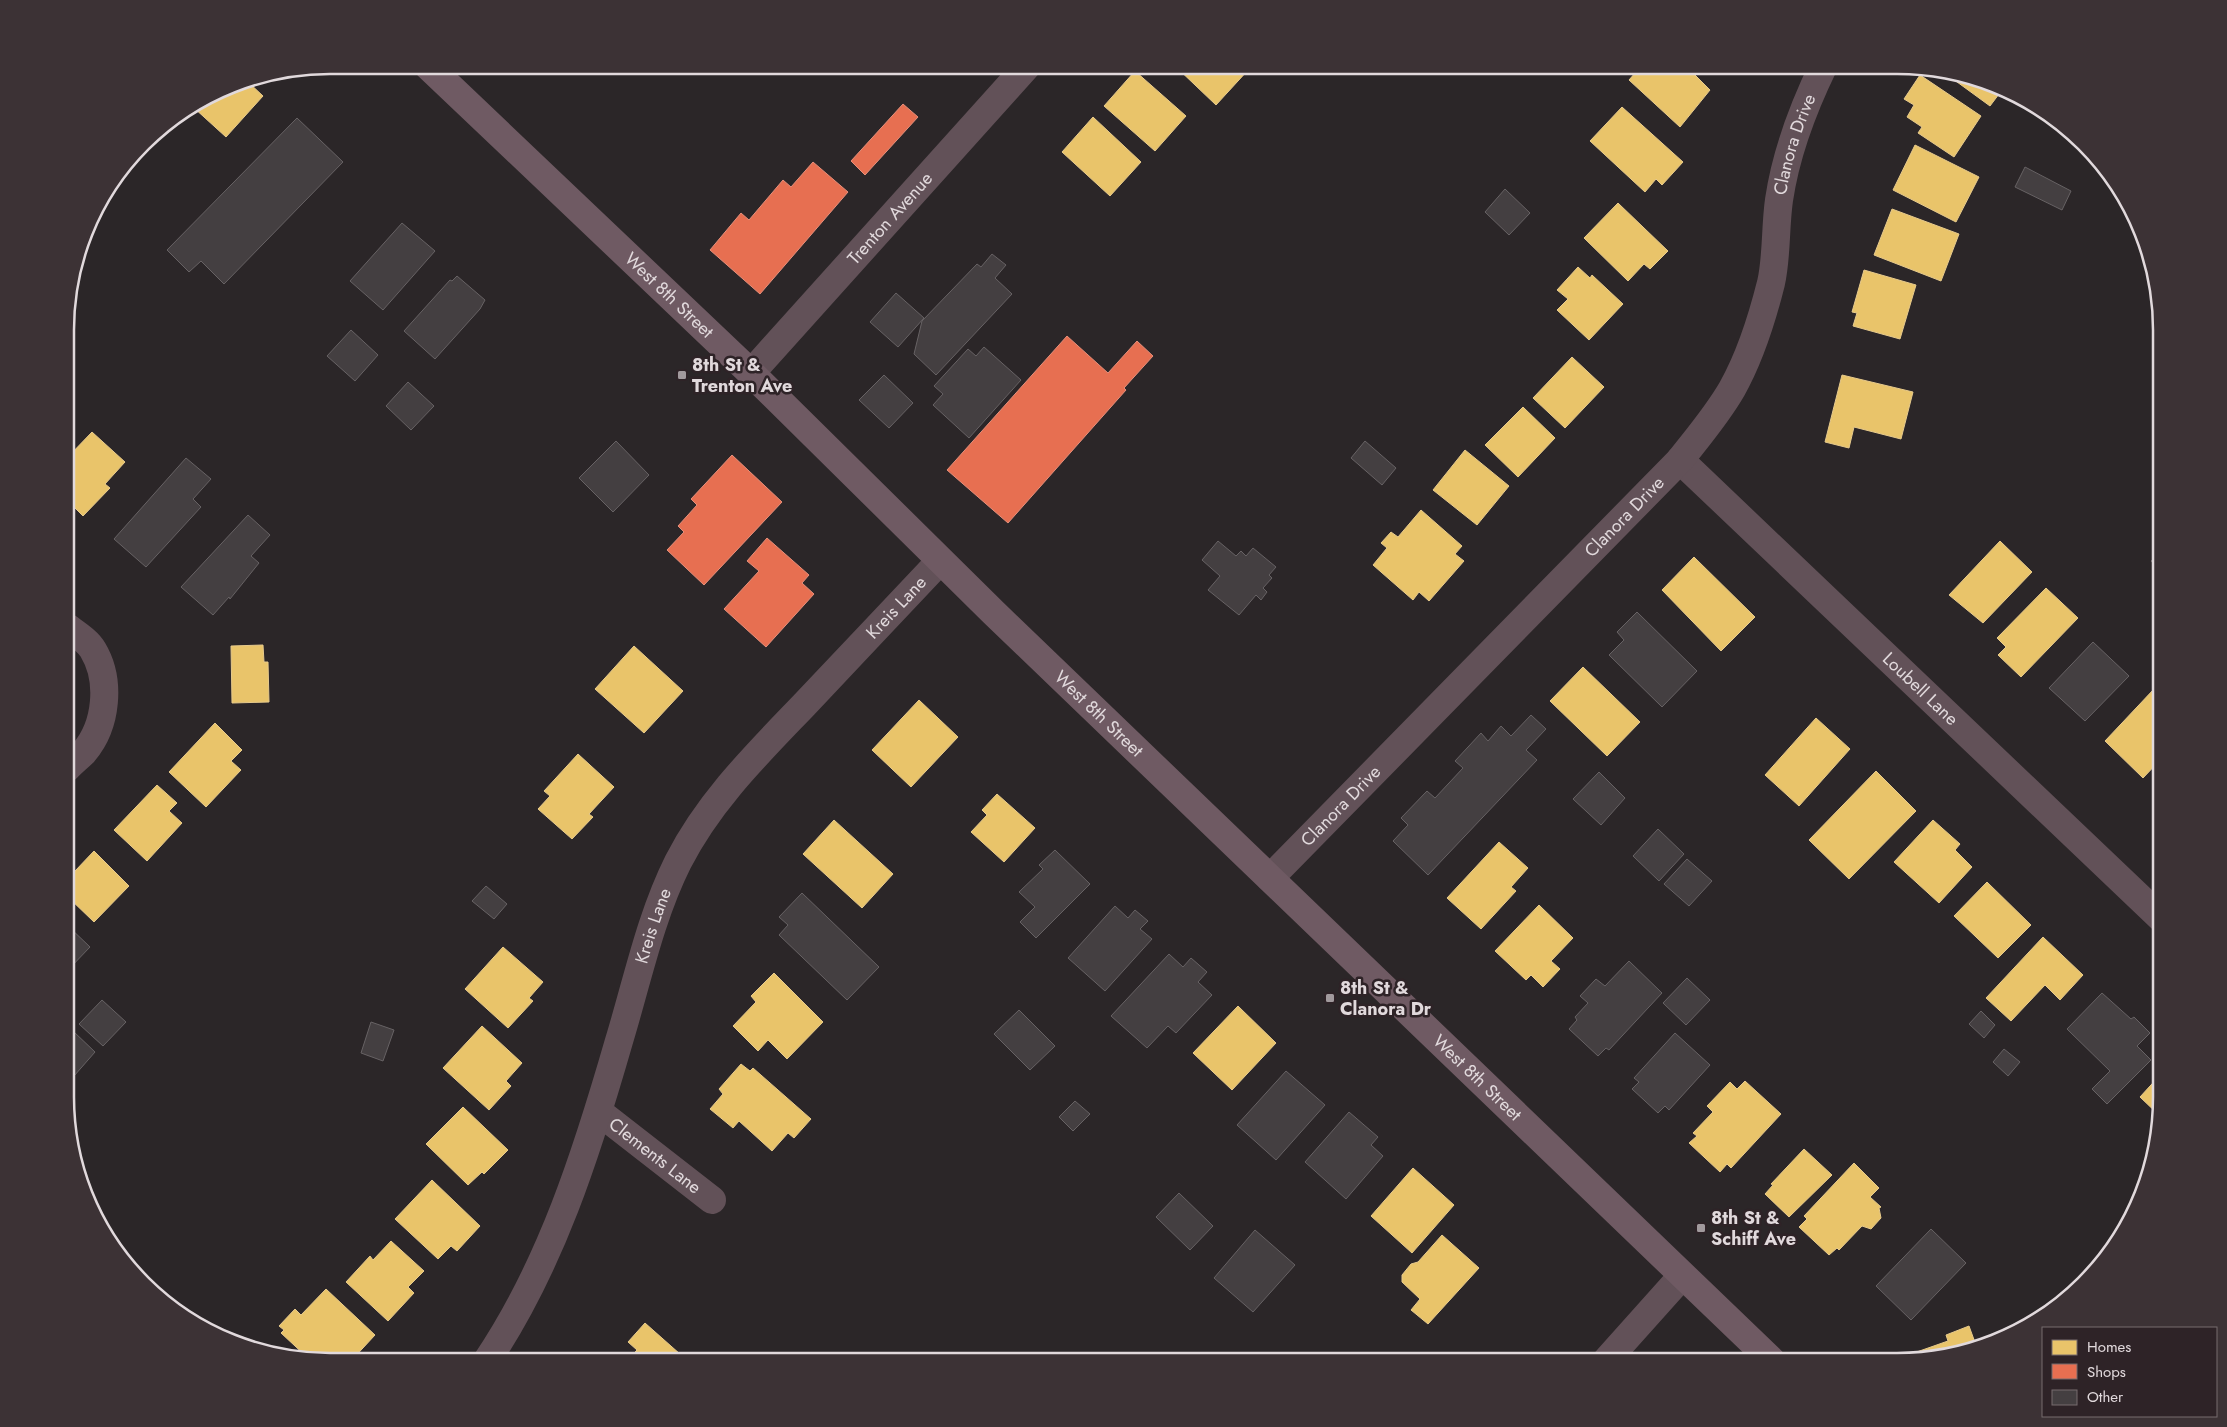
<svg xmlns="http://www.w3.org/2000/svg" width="2227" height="1427" font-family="Jost,sans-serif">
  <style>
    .homes { fill: #e9c46a; stroke: #e7ca8c }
    .shops { fill: #e76f51; stroke: #e58f7b }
    .building { fill: #443f41; stroke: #676264 }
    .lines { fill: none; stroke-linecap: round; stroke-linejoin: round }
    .street { stroke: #625158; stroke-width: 28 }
    .secondary { stroke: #6f5a63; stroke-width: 28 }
    .poi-dot { fill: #a19a9d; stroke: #2e2327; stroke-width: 2 }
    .labels { text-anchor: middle; stroke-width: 5; stroke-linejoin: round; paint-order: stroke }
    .street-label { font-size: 18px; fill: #e1d9dc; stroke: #2e2327 }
    .poi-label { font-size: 18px; font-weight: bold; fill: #e1d9dc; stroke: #2e2327; text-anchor: start }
    .rim { fill: none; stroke: #e1d9dc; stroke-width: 2.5 }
  </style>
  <rect width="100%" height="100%" fill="#2b2628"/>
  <g class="homes">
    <path d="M 1174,65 L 1244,65 L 1249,69 L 1216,105 Z"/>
    <path d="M 1642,65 L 1685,65 L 1710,90 L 1680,127 L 1629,80 Z"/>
    <path d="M 1135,71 L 1186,116 L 1155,151 L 1104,106 Z"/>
    <path d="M 1942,71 L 1966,74 L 2002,90 L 1990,106 Z"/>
    <path d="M 1920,75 L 1981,116 L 1954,157 L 1918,133 L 1922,127 L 1907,117 L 1914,105 L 1904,99 Z"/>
    <path d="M 247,81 L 263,96 L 226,137 L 193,107 L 229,85 Z"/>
    <path d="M 1622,107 L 1683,162 L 1662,185 L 1656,179 L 1645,192 L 1590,141 Z"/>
    <path d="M 1093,117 L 1141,162 L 1110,196 L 1062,152 Z"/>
    <path d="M 1915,145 L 1979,177 L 1956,222 L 1893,190 Z"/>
    <path d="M 1618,203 L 1668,251 L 1650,269 L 1644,264 L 1628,281 L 1584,238 Z"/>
    <path d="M 1892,209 L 1959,234 L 1941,281 L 1874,255 Z"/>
    <path d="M 1578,267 L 1590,278 L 1592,275 L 1623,304 L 1589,340 L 1557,310 L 1568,299 L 1557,290 Z"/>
    <path d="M 1864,270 L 1916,285 L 1900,339 L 1853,326 L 1857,313 L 1852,312 Z"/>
    <path d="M 1572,357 L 1604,387 L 1565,428 L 1533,398 Z"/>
    <path d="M 1842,375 L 1913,392 L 1901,439 L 1854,427 L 1849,448 L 1825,442 Z"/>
    <path d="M 1523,407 L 1555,438 L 1518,477 L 1485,445 Z"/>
    <path d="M 92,432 L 125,462 L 105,484 L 110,488 L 83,516 L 71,504 L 67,509 L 67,458 Z"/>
    <path d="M 1465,450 L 1509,486 L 1477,525 L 1433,490 Z"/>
    <path d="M 1421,510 L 1462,546 L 1455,554 L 1464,561 L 1429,601 L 1419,592 L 1413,600 L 1373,565 L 1387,548 L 1381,543 L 1391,532 L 1398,537 Z"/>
    <path d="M 2000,541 L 2032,572 L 1983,623 L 1949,595 Z"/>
    <path d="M 1694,557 L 1755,617 L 1721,651 L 1662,590 Z"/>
    <path d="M 2046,588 L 2078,618 L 2021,677 L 1998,655 L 2006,647 L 1997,638 Z"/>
    <path d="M 263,645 L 264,662 L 268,662 L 269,702 L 232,703 L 231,646 Z"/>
    <path d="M 634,646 L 683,691 L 644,733 L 595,689 Z"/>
    <path d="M 1583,667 L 1640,722 L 1607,756 L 1550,701 Z"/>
    <path d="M 2154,689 L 2161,696 L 2161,759 L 2143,778 L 2105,741 Z"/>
    <path d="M 919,700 L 958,737 L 911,787 L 872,750 Z"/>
    <path d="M 1816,718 L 1850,749 L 1799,806 L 1765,775 Z"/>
    <path d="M 215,723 L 242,750 L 231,761 L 241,770 L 206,807 L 169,772 Z"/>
    <path d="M 578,754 L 614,787 L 589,814 L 593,817 L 572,839 L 538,809 L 550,796 L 544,791 Z"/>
    <path d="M 1876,771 L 1916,811 L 1849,879 L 1809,840 Z"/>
    <path d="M 157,785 L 177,803 L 169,811 L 182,823 L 147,861 L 114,830 Z"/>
    <path d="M 997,794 L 1035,828 L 1004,862 L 971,832 L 987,815 L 982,810 Z"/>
    <path d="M 834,820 L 893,874 L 862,908 L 803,854 Z"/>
    <path d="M 1933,820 L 1960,844 L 1955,850 L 1972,867 L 1939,903 L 1894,862 Z"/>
    <path d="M 1499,842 L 1528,868 L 1511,887 L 1516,891 L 1481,929 L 1447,898 Z"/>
    <path d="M 94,851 L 129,886 L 94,922 L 67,896 L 67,862 L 75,871 Z"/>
    <path d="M 1987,882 L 2031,925 L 1998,958 L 1954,916 Z"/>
    <path d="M 1539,905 L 1573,938 L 1551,961 L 1560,969 L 1543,987 L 1531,975 L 1526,980 L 1495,951 Z"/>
    <path d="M 2043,937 L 2083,975 L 2060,1000 L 2045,985 L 2011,1021 L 1986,998 Z"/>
    <path d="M 503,947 L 543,982 L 529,998 L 533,1001 L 508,1028 L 465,989 Z"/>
    <path d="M 774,973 L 823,1022 L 787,1059 L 768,1040 L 758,1051 L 733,1026 L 756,1002 L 751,996 Z"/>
    <path d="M 1238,1006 L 1276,1043 L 1232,1090 L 1193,1053 Z"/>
    <path d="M 482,1026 L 522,1063 L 506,1081 L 511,1086 L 489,1110 L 443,1068 Z"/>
    <path d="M 741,1064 L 750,1071 L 753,1068 L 811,1119 L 794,1138 L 788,1133 L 772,1151 L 739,1121 L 733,1128 L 710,1109 L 723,1094 L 719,1089 Z"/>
    <path d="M 2161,1074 L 2161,1117 L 2140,1097 Z"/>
    <path d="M 1745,1081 L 1781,1114 L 1731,1168 L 1727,1164 L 1720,1172 L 1689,1143 L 1697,1136 L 1693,1133 L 1713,1112 L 1707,1106 L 1730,1082 L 1737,1089 Z"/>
    <path d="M 463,1107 L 508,1150 L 484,1174 L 482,1172 L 468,1185 L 426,1144 Z"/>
    <path d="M 1804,1149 L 1832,1175 L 1789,1217 L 1765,1194 L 1773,1185 L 1771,1184 Z"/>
    <path d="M 1854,1163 L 1879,1188 L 1870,1197 L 1881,1207 L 1879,1208 L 1881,1218 L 1871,1229 L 1862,1226 L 1839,1250 L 1837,1248 L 1829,1255 L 1799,1227 L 1807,1219 L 1804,1216 Z"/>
    <path d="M 1413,1168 L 1454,1205 L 1412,1253 L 1371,1216 Z"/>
    <path d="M 432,1180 L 480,1226 L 457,1251 L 451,1246 L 438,1259 L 395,1219 Z"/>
    <path d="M 1442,1235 L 1479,1268 L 1428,1324 L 1411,1310 L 1420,1299 L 1402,1282 L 1402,1275 L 1411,1264 L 1418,1262 Z"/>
    <path d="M 391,1241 L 424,1271 L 408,1287 L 414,1293 L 388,1321 L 346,1282 L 370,1256 L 373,1260 Z"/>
    <path d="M 326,1289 L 375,1335 L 350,1362 L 309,1359 L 281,1333 L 284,1330 L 279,1326 L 295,1309 L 301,1315 Z"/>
    <path d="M 645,1323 L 689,1362 L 626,1362 L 637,1350 L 628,1342 Z"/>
    <path d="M 1969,1326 L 1977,1348 L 1966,1353 L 1913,1361 L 1911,1354 L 1948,1341 L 1946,1335 Z"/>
  </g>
  <g class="shops">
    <path d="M 903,104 L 918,117 L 865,175 L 851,161 Z"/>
    <path d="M 813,162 L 848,192 L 760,294 L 710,250 L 741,213 L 749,220 L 783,180 L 791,187 Z"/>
    <path d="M 1067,336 L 1108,373 L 1137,341 L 1153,356 L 1124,388 L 1126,390 L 1008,523 L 947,470 Z"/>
    <path d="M 732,455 L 782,502 L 704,585 L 667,550 L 684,532 L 678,526 L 697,505 L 691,499 Z"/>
    <path d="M 767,538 L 809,575 L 802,583 L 814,594 L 766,647 L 724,609 L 759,571 L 747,561 Z"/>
  </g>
  <g class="building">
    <path d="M 297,118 L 343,162 L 224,284 L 201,261 L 189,272 L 167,250 Z"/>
    <path d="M 2025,167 L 2071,191 L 2062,210 L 2015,187 Z"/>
    <path d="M 1505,189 L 1530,213 L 1509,235 L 1485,212 Z"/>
    <path d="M 402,223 L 435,251 L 383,310 L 350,281 Z"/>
    <path d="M 992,254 L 1006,265 L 995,278 L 1012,294 L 936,375 L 914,354 L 922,321 L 977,264 L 981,267 Z"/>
    <path d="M 457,276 L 485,300 L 480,309 L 435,359 L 404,331 L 450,280 L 452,281 Z"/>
    <path d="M 896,293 L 924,318 L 898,347 L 870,322 Z"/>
    <path d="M 351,330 L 378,355 L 355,381 L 327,356 Z"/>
    <path d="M 984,347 L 1021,380 L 969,438 L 933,405 L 943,394 L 934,386 L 968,349 L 976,356 Z"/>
    <path d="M 884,375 L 913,403 L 889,428 L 859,400 Z"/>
    <path d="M 408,382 L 434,406 L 411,430 L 386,406 Z"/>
    <path d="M 616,441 L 649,475 L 613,512 L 579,478 Z"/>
    <path d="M 1365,441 L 1396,468 L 1382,485 L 1351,458 Z"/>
    <path d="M 186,458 L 211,479 L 193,499 L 201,507 L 146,567 L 114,539 Z"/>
    <path d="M 248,515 L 270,535 L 251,556 L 259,563 L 230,599 L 229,597 L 213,615 L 181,587 Z"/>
    <path d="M 1218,541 L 1236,556 L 1241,551 L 1246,556 L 1253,548 L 1276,567 L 1269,575 L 1272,578 L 1263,588 L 1267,592 L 1261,600 L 1256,595 L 1239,615 L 1208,590 L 1220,576 L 1202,560 Z"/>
    <path d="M 2161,553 L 2161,572 L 2151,561 Z"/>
    <path d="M 1637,612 L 1697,671 L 1662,707 L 1609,655 L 1624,640 L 1617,632 Z"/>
    <path d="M 2093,642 L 2129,676 L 2085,721 L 2049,688 Z"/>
    <path d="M 1531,715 L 1546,729 L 1526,750 L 1537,760 L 1428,875 L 1393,841 L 1408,825 L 1401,818 L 1427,791 L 1435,798 L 1463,768 L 1455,761 L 1481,733 L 1488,741 L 1501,726 L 1511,736 Z"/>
    <path d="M 1599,772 L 1625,798 L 1601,825 L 1573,799 Z"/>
    <path d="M 1658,829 L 1684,854 L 1659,881 L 1633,856 Z"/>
    <path d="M 1055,850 L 1090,884 L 1036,938 L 1020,922 L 1035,907 L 1019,892 L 1043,869 L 1039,865 Z"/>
    <path d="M 1687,859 L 1712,881 L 1689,906 L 1664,884 Z"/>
    <path d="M 486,886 L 507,904 L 494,919 L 472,901 Z"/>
    <path d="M 802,893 L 879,967 L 847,1000 L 779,935 L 788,925 L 779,917 Z"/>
    <path d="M 1115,906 L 1128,918 L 1135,910 L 1148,921 L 1140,929 L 1152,939 L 1105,991 L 1068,958 Z"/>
    <path d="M 67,925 L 90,947 L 67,971 Z"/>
    <path d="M 1169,954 L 1183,967 L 1191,958 L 1207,972 L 1198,982 L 1212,995 L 1176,1033 L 1168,1026 L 1147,1048 L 1111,1016 Z"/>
    <path d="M 1629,961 L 1662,993 L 1609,1050 L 1606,1048 L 1598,1056 L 1569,1029 L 1577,1020 L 1575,1017 L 1588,1003 L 1580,996 L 1596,979 L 1605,986 Z"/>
    <path d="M 1687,978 L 1710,1000 L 1686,1025 L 1663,1003 Z"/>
    <path d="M 2102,993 L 2131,1019 L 2134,1017 L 2150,1033 L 2137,1046 L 2151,1060 L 2107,1104 L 2092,1089 L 2110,1071 L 2067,1029 Z"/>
    <path d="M 102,1000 L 126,1022 L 103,1046 L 79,1024 Z"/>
    <path d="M 1019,1010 L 1055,1046 L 1030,1070 L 994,1034 Z"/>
    <path d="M 1981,1011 L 1995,1025 L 1984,1038 L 1969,1024 Z"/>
    <path d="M 371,1022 L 394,1030 L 383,1061 L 361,1053 Z"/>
    <path d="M 73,1031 L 95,1052 L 74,1076 L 67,1070 L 67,1036 Z"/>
    <path d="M 1675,1033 L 1710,1065 L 1669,1110 L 1665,1106 L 1658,1113 L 1632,1089 L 1639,1082 L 1634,1078 Z"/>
    <path d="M 2004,1049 L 2020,1062 L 2008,1076 L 1993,1062 Z"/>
    <path d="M 1286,1071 L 1325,1105 L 1276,1160 L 1237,1125 Z"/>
    <path d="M 1075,1101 L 1090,1114 L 1073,1131 L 1059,1117 Z"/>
    <path d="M 1349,1112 L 1378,1137 L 1371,1145 L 1383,1156 L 1346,1199 L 1305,1162 Z"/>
    <path d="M 1179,1193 L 1213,1226 L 1190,1250 L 1156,1217 Z"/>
    <path d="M 1931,1229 L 1966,1263 L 1911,1320 L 1876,1286 Z"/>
    <path d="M 1255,1230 L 1295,1265 L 1253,1312 L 1214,1278 Z"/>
  </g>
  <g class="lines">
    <g class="street">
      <path id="s1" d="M 751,373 L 1028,65"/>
      <path id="s2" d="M 1680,460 L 2161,918"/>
      <path d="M 67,627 C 75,633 88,641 93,650 C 111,680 107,725 84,752 C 79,757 73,762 67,768"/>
      <path id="s3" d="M 1270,878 L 1680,460 C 1698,437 1717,415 1732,389 C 1750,357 1762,319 1771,283 C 1777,257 1775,228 1779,200 C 1786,152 1803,108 1824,65"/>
      <path id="s4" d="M 599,1112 L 712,1200"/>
      <path id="s5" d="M 486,1362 C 551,1266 587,1152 619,1041 C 637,982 650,918 678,862 C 709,801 757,754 804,705 C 849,657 895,609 940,561"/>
      <path d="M 1605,1362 L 1682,1276"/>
    </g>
    <path class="secondary" id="s6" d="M 427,65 L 751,373 L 994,613 L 1772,1361"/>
  </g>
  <g class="poi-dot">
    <rect x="677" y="370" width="10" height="10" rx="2.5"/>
    <rect x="1325" y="993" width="10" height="10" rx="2.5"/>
    <rect x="1696" y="1223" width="10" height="10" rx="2.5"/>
  </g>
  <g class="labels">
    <g class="street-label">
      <text dy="6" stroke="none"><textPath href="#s3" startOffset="928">Clanora Drive</textPath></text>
      <text dy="6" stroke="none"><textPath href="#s1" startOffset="208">Trenton Avenue</textPath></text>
      <text dy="6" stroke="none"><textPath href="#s6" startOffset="334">West 8th Street</textPath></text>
      <text dy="6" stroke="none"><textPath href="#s3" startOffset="506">Clanora Drive</textPath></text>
      <text dy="6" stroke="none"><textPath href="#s5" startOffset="874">Kreis Lane</textPath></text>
      <text dy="6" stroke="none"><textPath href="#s2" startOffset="332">Loubell Lane</textPath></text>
      <text dy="6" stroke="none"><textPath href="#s6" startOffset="934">West 8th Street</textPath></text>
      <text dy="6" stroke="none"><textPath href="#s3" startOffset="101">Clanora Drive</textPath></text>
      <text dy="6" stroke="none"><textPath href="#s5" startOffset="469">Kreis Lane</textPath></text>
      <text dy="6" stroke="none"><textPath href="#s6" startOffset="1459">West 8th Street</textPath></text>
      <text dy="6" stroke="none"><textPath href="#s4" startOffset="71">Clements Lane</textPath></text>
    </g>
    <g class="poi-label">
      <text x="692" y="371">8th St &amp;<tspan x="692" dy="21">Trenton Ave</tspan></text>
      <text x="1340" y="994">8th St &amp;<tspan x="1340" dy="21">Clanora Dr</tspan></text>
      <text x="1711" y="1224">8th St &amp;<tspan x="1711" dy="21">Schiff Ave</tspan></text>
    </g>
  </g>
  <path d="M0 0H2227V1427H0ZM330 74H1897A256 256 0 0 1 2153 330V1097A256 256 0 0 1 1897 1353H330A256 256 0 0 1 74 1097V330A256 256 0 0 1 330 74Z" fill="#3c3235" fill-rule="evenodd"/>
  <path class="rim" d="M330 74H1897A256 256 0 0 1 2153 330V1097A256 256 0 0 1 1897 1353H330A256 256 0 0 1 74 1097V330A256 256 0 0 1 330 74Z"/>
  <rect x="2042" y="1327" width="175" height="90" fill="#2e2327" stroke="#766c6f"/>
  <rect x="2052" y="1340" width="25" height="15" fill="#e9c46a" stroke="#766c6f"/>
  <text x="2087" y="1352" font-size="15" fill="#e1d9dc">Homes</text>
  <rect x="2052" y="1364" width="25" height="15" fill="#e76f51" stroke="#766c6f"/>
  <text x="2087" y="1377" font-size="15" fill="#e1d9dc">Shops</text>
  <rect x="2052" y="1390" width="25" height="15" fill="#443f41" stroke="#766c6f"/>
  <text x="2087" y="1402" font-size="15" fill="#e1d9dc">Other</text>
</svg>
